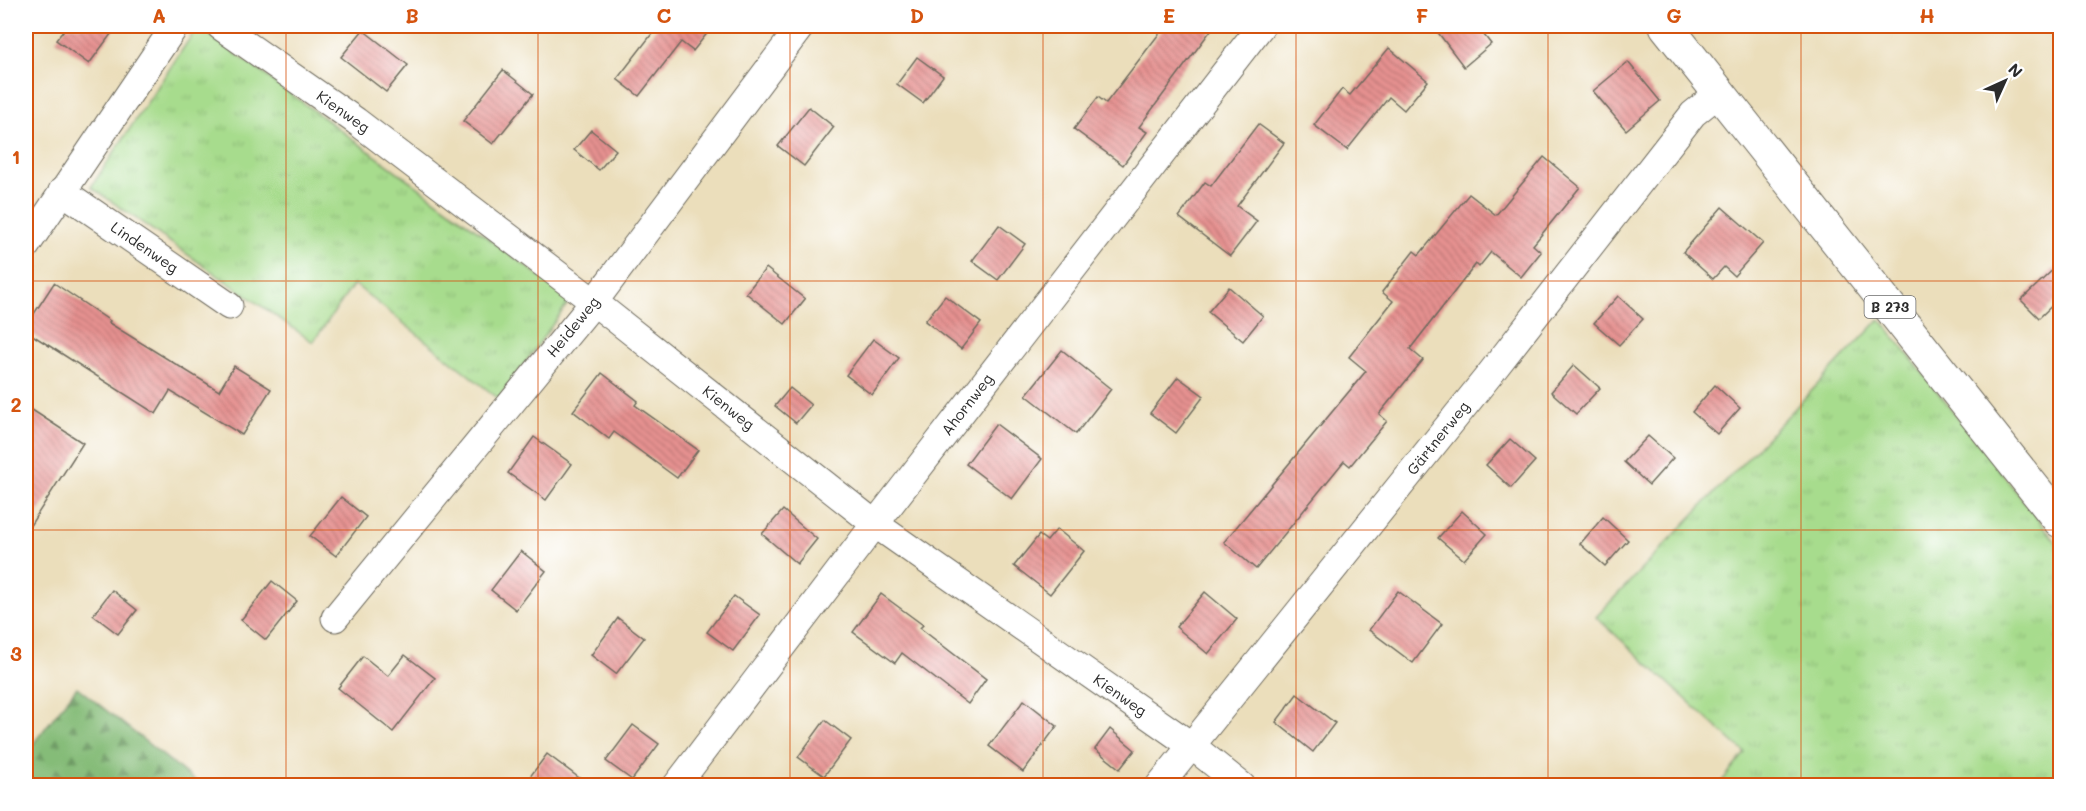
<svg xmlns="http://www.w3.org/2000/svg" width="2086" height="811" font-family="Mali,sans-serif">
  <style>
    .grass { fill: url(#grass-tufts); stroke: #69845c; stroke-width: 1.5 }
    .forest { fill: url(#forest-firs); stroke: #587452; stroke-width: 1.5 }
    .building { fill: url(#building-back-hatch) }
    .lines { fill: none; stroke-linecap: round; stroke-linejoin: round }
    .street-casing { stroke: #6e6a5d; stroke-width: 29 }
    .primary-casing { stroke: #6e6a5d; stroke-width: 35 }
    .street { stroke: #fff; stroke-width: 27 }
    .primary { stroke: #fff; stroke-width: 33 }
    .grid { fill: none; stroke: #d5540f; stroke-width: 1.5; stroke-opacity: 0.55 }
    .labels { text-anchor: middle; stroke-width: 6; stroke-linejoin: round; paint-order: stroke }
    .shield { fill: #fff; stroke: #6b6b6b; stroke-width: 1.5 }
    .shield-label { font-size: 14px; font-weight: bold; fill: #2b2b2b }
    .street-label { font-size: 15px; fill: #2b2b2b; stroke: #fff }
    .neatline { fill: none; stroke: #d5540f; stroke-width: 2 }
    .grid-label { font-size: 20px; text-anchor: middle; font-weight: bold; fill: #d5540f }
  </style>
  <defs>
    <pattern id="grass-tufts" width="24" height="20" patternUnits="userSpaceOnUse" patternTransform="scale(1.5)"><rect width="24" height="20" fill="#a7dc8d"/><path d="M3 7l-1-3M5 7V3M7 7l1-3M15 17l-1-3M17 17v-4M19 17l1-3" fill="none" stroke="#90bd7a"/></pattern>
    <pattern id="forest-firs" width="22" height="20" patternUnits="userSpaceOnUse" patternTransform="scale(1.5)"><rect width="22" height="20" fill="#85bc78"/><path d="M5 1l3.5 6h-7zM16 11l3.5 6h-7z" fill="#6d9963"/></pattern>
    <pattern id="building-back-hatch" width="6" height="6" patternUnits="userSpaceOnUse" patternTransform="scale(1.5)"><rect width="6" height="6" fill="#e69190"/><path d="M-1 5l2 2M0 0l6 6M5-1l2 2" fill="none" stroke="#bb7776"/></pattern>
  </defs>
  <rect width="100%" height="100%" fill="#fff"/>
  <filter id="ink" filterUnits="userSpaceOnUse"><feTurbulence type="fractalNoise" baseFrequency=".0167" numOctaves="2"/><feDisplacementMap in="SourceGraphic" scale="12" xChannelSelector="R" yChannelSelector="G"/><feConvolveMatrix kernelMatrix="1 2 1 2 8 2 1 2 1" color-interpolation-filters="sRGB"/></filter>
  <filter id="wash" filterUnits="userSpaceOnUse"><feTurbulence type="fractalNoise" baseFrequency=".008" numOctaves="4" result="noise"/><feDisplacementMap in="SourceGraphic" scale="24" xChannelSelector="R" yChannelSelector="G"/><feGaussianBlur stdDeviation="1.35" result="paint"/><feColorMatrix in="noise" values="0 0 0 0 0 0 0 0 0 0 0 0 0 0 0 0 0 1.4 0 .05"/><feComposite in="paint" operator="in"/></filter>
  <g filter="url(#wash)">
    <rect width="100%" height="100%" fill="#ebdebb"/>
    <g class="grass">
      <path d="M 198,26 L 571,299 L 499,399 L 354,284 L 313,342 L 91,187 Z"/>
      <path d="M 1880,319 L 2060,547 L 2060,785 L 1719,785 L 1745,753 L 1596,617 Z"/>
    </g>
    <path class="forest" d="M 77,687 L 200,785 L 26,785 L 26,753 Z"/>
    <g id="blocks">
      <g class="building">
        <path d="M 67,26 L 117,26 L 89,64 L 56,40 Z"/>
        <path d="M 658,26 L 713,26 L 693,51 L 681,42 L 639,96 L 617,79 Z"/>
        <path d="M 1165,26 L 1214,26 L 1139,127 L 1147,132 L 1123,165 L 1074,129 L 1098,97 L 1106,103 Z"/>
        <path d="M 1433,26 L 1477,26 L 1491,44 L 1464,67 Z"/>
        <path d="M 363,30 L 408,65 L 386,92 L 341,57 Z"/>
        <path d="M 1389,48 L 1428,81 L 1404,110 L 1389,97 L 1347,150 L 1314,125 L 1342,89 L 1350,95 Z"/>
        <path d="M 917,57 L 943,76 L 923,103 L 897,84 Z"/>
        <path d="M 1628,62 L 1660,101 L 1626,130 L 1593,91 Z"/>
        <path d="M 503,70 L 533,94 L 493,144 L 463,121 Z"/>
        <path d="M 809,107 L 834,127 L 804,166 L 778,146 Z"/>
        <path d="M 1258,124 L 1284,143 L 1237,206 L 1257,221 L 1230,256 L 1179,217 L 1205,182 L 1211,186 Z"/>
        <path d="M 591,130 L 616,150 L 599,170 L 574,150 Z"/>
        <path d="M 1544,157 L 1580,187 L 1533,245 L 1541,252 L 1521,277 L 1491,252 L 1479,267 L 1476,264 L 1410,349 L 1423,360 L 1379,414 L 1387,421 L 1350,466 L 1344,461 L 1256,569 L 1224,542 L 1366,371 L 1349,357 L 1393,301 L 1382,292 L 1414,251 L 1419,255 L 1469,194 L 1496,215 Z"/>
        <path d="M 1722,207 L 1763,243 L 1734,276 L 1724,267 L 1713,279 L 1683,252 Z"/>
        <path d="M 999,225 L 1025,244 L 998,280 L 972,261 Z"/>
        <path d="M 2061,262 L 2061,297 L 2039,318 L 2021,300 Z"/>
        <path d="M 766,268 L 805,299 L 785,324 L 746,293 Z"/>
        <path d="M 54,283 L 110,321 L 109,323 L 219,391 L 234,366 L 271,389 L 242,435 L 170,391 L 156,414 L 26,331 L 26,326 Z"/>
        <path d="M 1229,287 L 1263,316 L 1243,341 L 1208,312 Z"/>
        <path d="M 945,296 L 981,323 L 961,349 L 925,321 Z"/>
        <path d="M 1618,296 L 1643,319 L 1619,345 L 1594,323 Z"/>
        <path d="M 873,339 L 899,358 L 872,395 L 846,375 Z"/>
        <path d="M 1062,350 L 1111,389 L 1076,434 L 1026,395 Z"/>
        <path d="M 1574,365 L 1600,388 L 1576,414 L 1551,392 Z"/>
        <path d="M 602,373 L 638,401 L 635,405 L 698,450 L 677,478 L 614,432 L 609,439 L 573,411 Z"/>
        <path d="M 1178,377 L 1204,396 L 1176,433 L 1150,413 Z"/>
        <path d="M 1715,385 L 1740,408 L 1717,434 L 1692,412 Z"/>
        <path d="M 790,388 L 811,405 L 796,423 L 775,406 Z"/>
        <path d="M 26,406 L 83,443 L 26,532 Z"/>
        <path d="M 996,424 L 1042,459 L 1012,499 L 966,464 Z"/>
        <path d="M 1648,436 L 1673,458 L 1649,485 L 1624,462 Z"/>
        <path d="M 534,437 L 572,464 L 546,500 L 508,473 Z"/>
        <path d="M 1510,439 L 1535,461 L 1511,488 L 1486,465 Z"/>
        <path d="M 341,497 L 366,517 L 336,556 L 310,536 Z"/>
        <path d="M 783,510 L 817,539 L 797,564 L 762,534 Z"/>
        <path d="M 1462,511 L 1487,534 L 1464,560 L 1438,538 Z"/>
        <path d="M 1603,517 L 1628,540 L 1605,566 L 1580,544 Z"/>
        <path d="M 1057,529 L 1084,551 L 1050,594 L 1014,566 L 1039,535 L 1047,541 Z"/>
        <path d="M 521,551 L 546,571 L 516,610 L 491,590 Z"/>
        <path d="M 272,581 L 297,601 L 266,640 L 241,620 Z"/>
        <path d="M 112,590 L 137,610 L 118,634 L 93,615 Z"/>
        <path d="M 1398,591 L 1442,624 L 1413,663 L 1369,630 Z"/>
        <path d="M 1205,592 L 1237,619 L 1208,654 L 1176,627 Z"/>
        <path d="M 881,594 L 923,625 L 920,628 L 986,679 L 968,704 L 902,653 L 895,663 L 853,632 Z"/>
        <path d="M 734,596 L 760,615 L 733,651 L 707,632 Z"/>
        <path d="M 618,618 L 644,638 L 616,674 L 591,655 Z"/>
        <path d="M 405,655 L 435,678 L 393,732 L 338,688 L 363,656 L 388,676 Z"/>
        <path d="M 1297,694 L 1335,723 L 1313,752 L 1276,722 Z"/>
        <path d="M 1024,700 L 1057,726 L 1023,772 L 989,746 Z"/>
        <path d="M 825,720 L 851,740 L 824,776 L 798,757 Z"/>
        <path d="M 633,725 L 659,744 L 632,780 L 606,761 Z"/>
        <path d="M 1110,729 L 1135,750 L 1120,769 L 1095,749 Z"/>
        <path d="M 547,754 L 590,786 L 523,786 Z"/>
      </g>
    </g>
  </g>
  <g filter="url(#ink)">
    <use href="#blocks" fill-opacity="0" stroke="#6e6a5d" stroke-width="1.5"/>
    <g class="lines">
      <g class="street-casing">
        <g id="street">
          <path id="s1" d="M 220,26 L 356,121 L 594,302 L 875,524 L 1192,746 L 1242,786"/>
          <path id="s2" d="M 62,191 L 229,306"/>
          <path d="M 26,246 L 175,26"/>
          <path id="s3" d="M 335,618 L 594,302 L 801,26"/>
          <path id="s4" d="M 676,786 L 875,524 L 1261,26"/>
          <path id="s5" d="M 1159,786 L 1490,374 L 1693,114 L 1719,93"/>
        </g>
      </g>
      <g class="primary-casing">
        <path id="primary" d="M 1666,26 L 2060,521"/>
      </g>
      <use href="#street" class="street"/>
      <use href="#primary" class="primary"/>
    </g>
  </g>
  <path class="grid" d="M 286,26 L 286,786M 538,26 L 538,786M 790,26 L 790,786M 1043,26 L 1043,786M 1296,26 L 1296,786M 1548,26 L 1548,786M 1801,26 L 1801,786M 26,281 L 2060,281M 26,530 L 2060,530"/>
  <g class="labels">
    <rect class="shield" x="1864.5" y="296" width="51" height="22" rx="4.5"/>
    <g class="shield-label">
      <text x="1890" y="312">B 273</text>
    </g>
    <g class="street-label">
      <text dy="5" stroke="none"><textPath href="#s1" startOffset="150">Kienweg</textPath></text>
      <text dy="5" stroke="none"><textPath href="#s2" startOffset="100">Lindenweg</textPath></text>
      <text dy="5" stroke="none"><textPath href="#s3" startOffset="376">Heideweg</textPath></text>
      <text dy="5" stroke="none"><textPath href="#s4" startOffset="480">Ahornweg</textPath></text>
      <text dy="5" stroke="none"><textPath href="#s1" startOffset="636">Kienweg</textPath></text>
      <text dy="5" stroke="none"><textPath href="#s5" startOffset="446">Gärtnerweg</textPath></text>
      <text dy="5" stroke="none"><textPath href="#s1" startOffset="1122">Kienweg</textPath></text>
    </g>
  </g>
  <rect width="2086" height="811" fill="none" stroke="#fff" stroke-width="66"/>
  <g transform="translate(2005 81) rotate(45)" stroke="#ffffff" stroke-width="4.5" paint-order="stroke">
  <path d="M0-4.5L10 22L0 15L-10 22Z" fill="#2b2b2b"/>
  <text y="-9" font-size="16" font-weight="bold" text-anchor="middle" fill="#2b2b2b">N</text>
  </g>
  <rect x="33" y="33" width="2020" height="745" class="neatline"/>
  <g class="grid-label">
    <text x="159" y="23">A</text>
    <text x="412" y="23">B</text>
    <text x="664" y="23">C</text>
    <text x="917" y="23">D</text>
    <text x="1169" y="23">E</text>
    <text x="1422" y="23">F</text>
    <text x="1674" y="23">G</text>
    <text x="1927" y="23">H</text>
    <text x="16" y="164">1</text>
    <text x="16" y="412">2</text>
    <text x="16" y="661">3</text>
  </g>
</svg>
